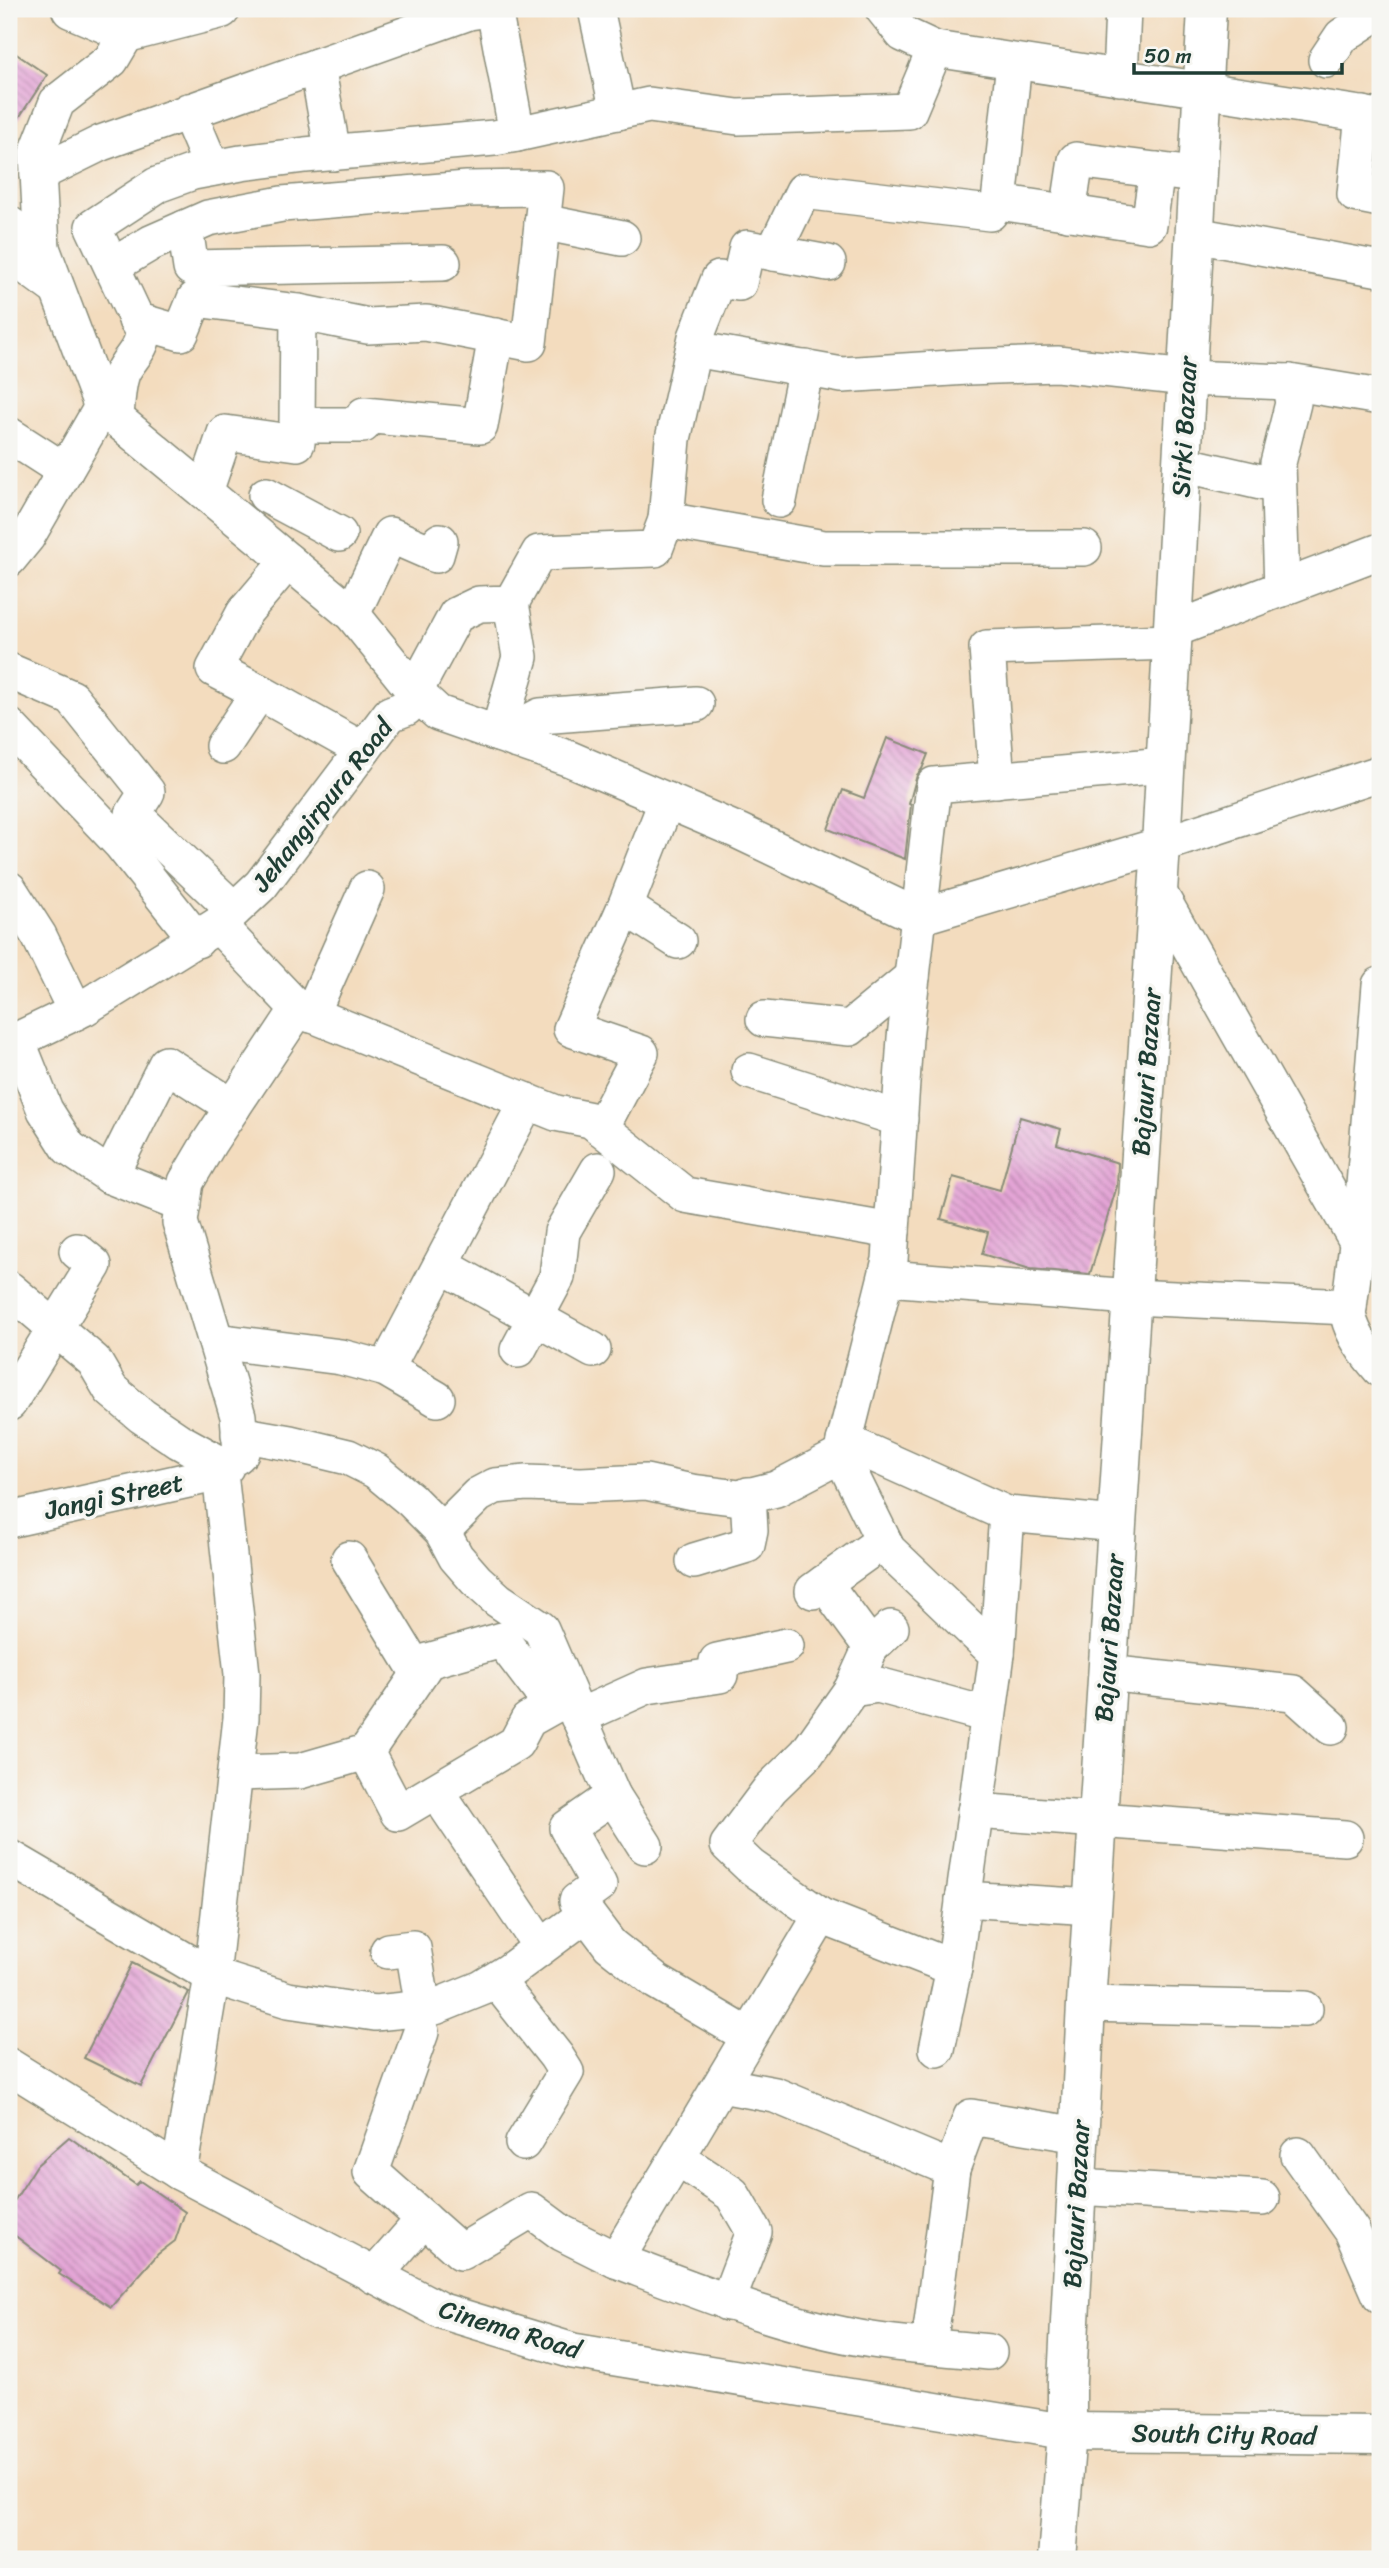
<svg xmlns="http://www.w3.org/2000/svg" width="1389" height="2568" font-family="Sriracha,sans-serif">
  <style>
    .building { fill: url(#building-back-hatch) }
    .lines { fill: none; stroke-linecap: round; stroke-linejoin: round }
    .minor-casing { stroke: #898c79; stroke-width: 38 }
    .major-casing { stroke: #898c79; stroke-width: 41 }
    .minor { stroke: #fff; stroke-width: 35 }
    .major { stroke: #fff; stroke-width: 38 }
    .labels { text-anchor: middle; stroke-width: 7; stroke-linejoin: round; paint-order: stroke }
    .street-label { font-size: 26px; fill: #1f3d34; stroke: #f6f6f2 }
  </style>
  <defs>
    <pattern id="building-back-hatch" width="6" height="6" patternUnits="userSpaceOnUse" patternTransform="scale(1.75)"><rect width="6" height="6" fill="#e4a4d6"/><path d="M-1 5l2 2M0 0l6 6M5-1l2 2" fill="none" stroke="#b887ae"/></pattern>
  </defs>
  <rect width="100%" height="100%" fill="#f6f6f2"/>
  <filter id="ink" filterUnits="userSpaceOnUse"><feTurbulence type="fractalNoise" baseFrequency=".0143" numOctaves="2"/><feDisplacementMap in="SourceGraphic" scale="14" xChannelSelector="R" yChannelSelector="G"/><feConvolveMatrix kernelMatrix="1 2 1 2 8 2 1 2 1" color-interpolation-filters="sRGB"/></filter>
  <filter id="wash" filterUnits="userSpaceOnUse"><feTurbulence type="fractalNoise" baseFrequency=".00686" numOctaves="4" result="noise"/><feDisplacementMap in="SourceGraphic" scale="28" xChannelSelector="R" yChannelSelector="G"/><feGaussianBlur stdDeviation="1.57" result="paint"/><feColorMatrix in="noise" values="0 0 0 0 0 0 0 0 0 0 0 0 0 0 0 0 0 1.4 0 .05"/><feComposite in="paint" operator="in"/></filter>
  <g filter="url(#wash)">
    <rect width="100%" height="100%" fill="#f3dcbe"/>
    <g id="blocks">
      <g class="building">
        <path d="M 9,49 L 47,75 L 9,133 Z"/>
        <path d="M 887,738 L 928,754 L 922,769 L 917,775 L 909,804 L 911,805 L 905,859 L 828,829 L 843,790 L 864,798 Z"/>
        <path d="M 1020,1117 L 1061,1129 L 1057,1144 L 1118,1163 L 1117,1186 L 1090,1274 L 1030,1269 L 982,1254 L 988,1232 L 941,1219 L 953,1177 L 1000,1190 Z"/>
        <path d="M 132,1963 L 189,1992 L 141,2086 L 84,2058 Z"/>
        <path d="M 69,2137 L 136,2185 L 140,2181 L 185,2212 L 175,2241 L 158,2254 L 111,2307 L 59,2274 L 61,2271 L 9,2231 L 9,2209 L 37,2165 Z"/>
      </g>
    </g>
  </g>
  <g filter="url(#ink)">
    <use href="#blocks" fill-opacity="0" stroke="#898c79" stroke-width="2"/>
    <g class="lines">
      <g class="minor-casing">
        <g id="minor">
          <path d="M 596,9 L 618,112"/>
          <path d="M 883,9 L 903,34 L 935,49 L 1380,117"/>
          <path d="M 127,33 L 111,60 L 57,102 L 37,153 L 42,248 L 102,407 L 352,614 L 414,691 L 438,713 L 570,759 L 738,831 L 919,917 L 1161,845 L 1380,773"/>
          <path d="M 1326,60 L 1342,36 L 1380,11"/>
          <path d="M 1014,62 L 999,202 L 1149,225 L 1157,170"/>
          <path d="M 317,66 L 333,153"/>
          <path d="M 1120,78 L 1123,9"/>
          <path d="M 188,111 L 212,168"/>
          <path d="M 1363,114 L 1355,194 L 1380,199"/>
          <path d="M 517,134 L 649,105 L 738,117 L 909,111 L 935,49"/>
          <path d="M 38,174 L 101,143 L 469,12 L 490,9"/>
          <path d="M 1068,213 L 1076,160 L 1179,173"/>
          <path d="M 542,222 L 622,238"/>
          <path d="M 9,224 L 42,248"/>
          <path d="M 185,228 L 191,268 L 443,263"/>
          <path d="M 1195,235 L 1380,269"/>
          <path d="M 773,253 L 803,191 L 990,213"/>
          <path d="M 9,254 L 57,289"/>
          <path d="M 112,266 L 151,243 L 208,218 L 282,204 L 467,189 L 546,188 L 529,343 L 426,323 L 368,326 L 298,312 L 195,299 L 181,333 L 136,320"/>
          <path d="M 694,349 L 842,375 L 967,367 L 1057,364 L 1187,378 L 1289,382 L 1380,397"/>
          <path d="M 116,419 C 117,403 117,388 122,373 C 128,359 143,349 143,333 L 93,227 L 157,185 L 193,172 L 241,163 L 305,155 L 494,138 L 517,134 L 494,9"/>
          <path d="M 297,425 L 298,312"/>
          <path d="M 9,435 L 65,471"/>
          <path d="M 1182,464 L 1278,486"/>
          <path d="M 205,492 L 225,433 L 297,443 L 297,425 L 363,425 L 364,415 L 480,426 L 496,336"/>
          <path d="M 266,495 L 339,534"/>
          <path d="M 779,500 L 806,368"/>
          <path d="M 666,520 L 673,439 L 696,337 L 719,279 L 739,283 L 747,248 L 828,263"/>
          <path d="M 9,559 L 27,537 L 102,407"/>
          <path d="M 1282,589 L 1278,463 L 1293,403 L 1289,382"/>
          <path d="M 352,614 L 390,535 L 436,555 L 440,541"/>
          <path d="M 1173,630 L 1380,551"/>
          <path d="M 9,671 L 72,698 L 147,792 L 133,814 L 234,910"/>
          <path d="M 259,692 L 214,669 L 244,613 L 288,561"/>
          <path d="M 9,726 L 121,844 L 197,940"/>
          <path d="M 498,734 L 520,657 L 511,603"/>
          <path d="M 515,740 L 525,724 L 540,716 L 696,704"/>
          <path d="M 223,746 L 259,692 L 363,750"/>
          <path d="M 997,780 L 987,648 L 1172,642"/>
          <path d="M 9,889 L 39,936 L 76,1012"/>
          <path d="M 1158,891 L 1358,1243"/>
          <path d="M 625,907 L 678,941"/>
          <path d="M 218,925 L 298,1009 L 209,1143 L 186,1182 L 180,1222 L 238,1416 L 241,1452 L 237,1456"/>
          <path d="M 1380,985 L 1363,1198 L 1348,1315 C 1353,1336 1366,1353 1380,1369"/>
          <path d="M 298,1009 L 556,1113 L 591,1120 L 685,1195 L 892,1231"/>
          <path d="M 311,1015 L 367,889"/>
          <path d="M 764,1019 L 850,1028 L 912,977"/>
          <path d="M 17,1040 L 45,1110 L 69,1148 L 110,1176 L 183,1205"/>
          <path d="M 9,1044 L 84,1008 L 218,925 L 261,885 L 390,714 L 406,708 L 456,615 L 479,604 L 511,603 L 539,553 L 655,549 L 666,520 L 824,548 L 1084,548"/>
          <path d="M 749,1071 L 900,1119"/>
          <path d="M 601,1128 L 641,1053 L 571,1029 L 625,907 L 667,800"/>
          <path d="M 110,1176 L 166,1064 L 233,1107"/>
          <path d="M 441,1265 L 593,1350"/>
          <path d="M 887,1278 L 1131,1297 L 1349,1307"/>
          <path d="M 9,1289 L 94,1361 L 111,1390 L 142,1416 L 179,1441 L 226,1467"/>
          <path d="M 216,1341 L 341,1357 L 386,1369 L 437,1399"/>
          <path d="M 518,1350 L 557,1277 L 562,1232 L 598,1170"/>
          <path d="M 386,1369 L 527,1101"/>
          <path d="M 9,1403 L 94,1265 L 77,1251"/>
          <path d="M 239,1434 L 290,1443 L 348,1457 L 376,1471 L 411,1500 L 442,1531 L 456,1557 L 476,1580 L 498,1600 L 541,1629 L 613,1796 L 567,1828 L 599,1885 L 577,1901 L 610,1945 L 657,1982 L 749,2036"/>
          <path d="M 844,1441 L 1007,1514 L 1117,1524"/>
          <path d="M 9,1520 L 220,1473"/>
          <path d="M 442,1531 L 478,1495 L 495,1486 L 526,1483 L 581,1485 L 646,1482 L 692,1492 L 740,1498 L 776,1489 L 841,1455"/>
          <path d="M 349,1559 L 419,1674"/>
          <path d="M 694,1561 L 747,1545 L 750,1531 L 748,1495"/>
          <path d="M 824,1583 L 871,1647"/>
          <path d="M 813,1591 L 883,1541"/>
          <path d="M 891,1628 L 871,1647 L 852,1689 L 807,1753 L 770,1789 L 728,1845 L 750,1866 L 821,1916 L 954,1968"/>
          <path d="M 997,1654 L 1007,1514"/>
          <path d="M 1107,1673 L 1293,1693 L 1331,1727"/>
          <path d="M 852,1689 L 878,1685 L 988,1715"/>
          <path d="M 578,1717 L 647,1686 L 720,1675 L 717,1661 L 786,1646"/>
          <path d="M 366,1752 L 428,1661 L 502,1640 L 552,1706"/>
          <path d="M 236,1773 L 300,1771 L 366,1752 L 398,1813 L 516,1743 L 528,1720 L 569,1697"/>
          <path d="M 436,1791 L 541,1947"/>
          <path d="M 613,1796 L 645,1846"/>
          <path d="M 975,1811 L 1345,1838"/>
          <path d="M 9,1857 L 212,1976 L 288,2000 L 375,2013 L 435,2007 L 482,1988 L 508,1972 L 586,1914"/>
          <path d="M 963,1899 L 1092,1907"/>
          <path d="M 388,1951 L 413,1948 L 423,2008"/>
          <path d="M 496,1980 L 556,2056 L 566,2072 L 523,2143"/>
          <path d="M 1086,2004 L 1305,2009"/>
          <path d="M 421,2032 L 371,2172 L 461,2252 L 531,2210 L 562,2233 L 616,2260 L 821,1916"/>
          <path d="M 937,2049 L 954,1968 L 997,1654 L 888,1550 L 841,1455 L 890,1260 L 905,1038 L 934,785 L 1165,765"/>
          <path d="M 9,2066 L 179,2172 L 442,2311 L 573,2351 L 1067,2432"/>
          <path d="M 721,2085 L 775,2095 L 952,2169"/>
          <path d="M 1298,2155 L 1352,2231 L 1380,2295"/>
          <path d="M 677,2158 L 732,2194 L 754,2232 L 727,2303"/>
          <path d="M 179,2172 L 212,1976 L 241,1718 L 242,1674 L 220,1473"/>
          <path d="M 1077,2187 L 1262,2198"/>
          <path d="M 616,2260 C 700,2292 783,2326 872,2340 C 911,2346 950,2348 989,2352"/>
          <path d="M 374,2276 L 424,2219"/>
          <path d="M 929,2346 L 952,2169 L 971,2117 L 1079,2135"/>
        </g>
      </g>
      <g class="major-casing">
        <g id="major">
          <path d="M 71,9 L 127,33 L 221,9"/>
          <path d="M 1067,2432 L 1380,2435"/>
          <path d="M 1057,2559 L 1067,2432 L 1067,2382 L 1086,2004 L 1161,845 L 1207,9"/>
        </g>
      </g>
      <use href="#minor" class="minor"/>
      <use href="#major" class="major"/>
    </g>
  </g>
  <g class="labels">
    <g class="street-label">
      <text transform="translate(1184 427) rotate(-87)" y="9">Sirki Bazaar</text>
      <text transform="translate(322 805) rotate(-52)" y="9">Jehangirpura Road</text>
      <text transform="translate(1146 1072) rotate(-86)" y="9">Bajauri Bazaar</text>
      <text transform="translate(114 1496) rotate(-12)" y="9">Jangi Street</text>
      <text transform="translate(1109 1638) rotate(-86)" y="9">Bajauri Bazaar</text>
      <text transform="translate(1076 2204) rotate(-87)" y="9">Bajauri Bazaar</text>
      <text transform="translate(510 2329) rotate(17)" y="9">Cinema Road</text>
      <text transform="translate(1224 2434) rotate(1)" y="9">South City Road</text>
    </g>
  </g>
  <rect width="1389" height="2568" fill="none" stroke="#f6f6f2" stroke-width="35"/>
  <path d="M1134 63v10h208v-10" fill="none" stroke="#1f3d34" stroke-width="3.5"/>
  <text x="1144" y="63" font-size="21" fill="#1f3d34" stroke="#f6f6f2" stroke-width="5" paint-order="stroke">50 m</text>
</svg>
